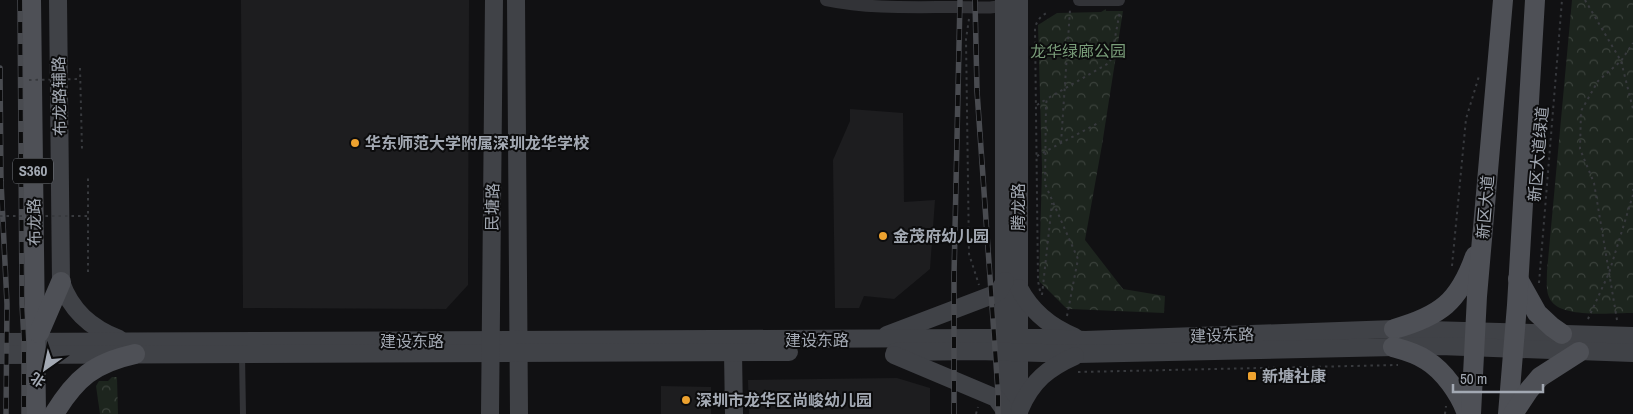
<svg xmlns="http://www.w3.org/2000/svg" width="1633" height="414" font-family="'Archivo Narrow','Noto Sans SC',sans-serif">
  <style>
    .built { fill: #1d1d1f }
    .forest { fill: url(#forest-crowns) }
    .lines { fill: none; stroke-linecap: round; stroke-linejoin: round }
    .path { stroke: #383a3e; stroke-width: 2; stroke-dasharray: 2.5 4; stroke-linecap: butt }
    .lane { stroke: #323337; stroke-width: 6 }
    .street { stroke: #323337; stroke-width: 12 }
    .secondary { stroke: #404247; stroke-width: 18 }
    .primary { stroke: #4e5056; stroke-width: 20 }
    .rail-casing { stroke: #494b50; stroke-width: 5.5 }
    .rail { stroke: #0c0c0d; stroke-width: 4; stroke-dasharray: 11; stroke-linecap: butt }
    .path-bridge { stroke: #383a3e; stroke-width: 2; stroke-dasharray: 2.5 4; stroke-linecap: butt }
    .poi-dot { fill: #eda22f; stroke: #0c0c0d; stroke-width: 2 }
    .labels { text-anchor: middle; stroke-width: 4; stroke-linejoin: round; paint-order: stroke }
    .shield { fill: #0c0c0d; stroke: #767a81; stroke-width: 1 }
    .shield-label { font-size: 15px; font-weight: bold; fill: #a3a9b3 }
    .park-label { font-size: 16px; fill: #7a9e7a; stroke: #0c0c0d }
    .street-label { font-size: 16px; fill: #a3a9b3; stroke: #0c0c0d }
    .poi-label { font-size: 16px; font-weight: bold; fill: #a3a9b3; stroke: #0c0c0d; text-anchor: start }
  </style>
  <defs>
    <pattern id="forest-crowns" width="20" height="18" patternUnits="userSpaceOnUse" patternTransform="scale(1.25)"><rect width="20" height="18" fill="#1d251e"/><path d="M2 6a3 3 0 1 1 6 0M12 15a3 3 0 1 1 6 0" fill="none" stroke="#3b423c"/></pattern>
  </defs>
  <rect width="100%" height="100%" fill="#111113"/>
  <g class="built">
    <path d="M 241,0 L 469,0 L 468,285 L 446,309 L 243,308 Z"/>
    <path d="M 850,109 L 903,113 L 904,202 L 935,200 L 930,269 L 894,299 L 864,296 L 859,308 L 835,308 L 833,160 L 850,121 Z"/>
    <path d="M 897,378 L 930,388 L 930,414 L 749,414 L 748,380 Z"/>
    <path d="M 661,386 L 711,387 L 711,414 L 661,414 Z"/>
  </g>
  <g class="forest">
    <path d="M 1572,0 L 1633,0 L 1633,313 C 1614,313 1564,318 1552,302 C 1545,294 1547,281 1547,271 Z"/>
    <path d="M 1106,9 L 1106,11 L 1123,11 L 1102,145 L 1085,240 L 1123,289 L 1165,296 L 1164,313 L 1070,309 L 1066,308 L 1039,281 L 1042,169 L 1038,25 L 1057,13 L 1101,12 Z"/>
    <path d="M 112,377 L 117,377 L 118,414 L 100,414 L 96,386 L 99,381 L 108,381 Z"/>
  </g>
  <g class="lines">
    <g class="path">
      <path d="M 1585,0 L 1621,61 L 1633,109"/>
      <path d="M 969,19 L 966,39 L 969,254 L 979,285"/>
      <path d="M 80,68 L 82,149"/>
      <path d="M 1037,105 L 1045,100"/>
      <path d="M 1061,143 L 1070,10"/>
      <path d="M 1037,156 L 1100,122"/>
      <path d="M 1452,266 L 1466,119 L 1479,76"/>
      <path d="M 88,272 L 88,178"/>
      <path d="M 1539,283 L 1562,0"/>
      <path d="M 1040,291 L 1038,281 L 1035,28 C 1037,20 1041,16 1048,12"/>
      <path d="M 1042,295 L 1052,203"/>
      <path d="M 1067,316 L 1078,259 L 1045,184 L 1046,104 L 1047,99 L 1050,97 L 1109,63 L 1111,59 L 1120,11"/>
      <path d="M 1588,319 L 1609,273 L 1633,195 L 1633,189"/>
      <path d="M 1617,320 L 1594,183 L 1580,149 L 1581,111 L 1598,81 L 1621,61 L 1633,43"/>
      <path d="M 1078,372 L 1398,365"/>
      <path d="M 976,414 L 978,407"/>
      <path d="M 1445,414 L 1446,406"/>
    </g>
    <path class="lane" d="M 242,355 L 243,414"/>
    <g class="street">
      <path d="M 826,0 C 870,9 913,7 957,7 C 973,7 995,10 1010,3"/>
      <path d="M 1079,0 L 1119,0"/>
    </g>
    <g class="secondary">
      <path d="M 58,0 L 61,282 C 71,311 91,328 119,339"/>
      <path d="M 516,0 L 519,414"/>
      <path d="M 1004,0 L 1004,322 L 1006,414"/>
      <path d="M 1019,0 L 1019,414"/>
      <path d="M 1019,288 C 1031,311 1050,327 1075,337"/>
      <path d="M 887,335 L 995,294 L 999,291 L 1005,281"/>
      <path d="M 0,342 L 977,338 L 1041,338 L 1085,340 L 1394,329 L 1633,336"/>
      <path d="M 733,352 L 734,414"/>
      <path d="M 895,352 L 978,351 L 1078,354 L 1440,346 L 1633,353"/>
      <path d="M 0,355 L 789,352"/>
      <path d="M 894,355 L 996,398 L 1006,412"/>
      <path d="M 1020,409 C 1032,381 1048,368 1075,356"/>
      <path d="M 490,414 L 494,0"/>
    </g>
    <g class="primary">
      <path d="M 31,0 L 36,414"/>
      <path d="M 1518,279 L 1537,313 L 1552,327 L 1562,334"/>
      <path d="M 1394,329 C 1440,316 1459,302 1475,256"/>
      <path d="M 39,333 L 61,282"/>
      <path d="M 1393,347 C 1404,350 1416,353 1426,360 C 1444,371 1460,394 1467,414"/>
      <path d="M 54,414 C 76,378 94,363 135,354"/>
      <path d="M 1471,414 L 1477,296 L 1503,0"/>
      <path d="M 1508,414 L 1517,305 L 1535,0"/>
      <path d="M 1513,414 L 1529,390 L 1540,377 L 1579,352"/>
    </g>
    <g class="rail-casing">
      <g id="rail">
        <path d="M 20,0 L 22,304 L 24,340 L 24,414"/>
        <path d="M 975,0 L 977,91 L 998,392 L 998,414"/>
        <path d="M 0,68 L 1,181 L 7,304 L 6,414"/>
        <path d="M 954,414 L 954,276 L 960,0"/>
      </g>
    </g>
    <use href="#rail" class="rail"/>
    <g class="path-bridge">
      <path d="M 29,80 L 81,79"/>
      <path d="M 0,216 L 88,216"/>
    </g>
  </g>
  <g class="poi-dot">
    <circle cx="355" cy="143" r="5"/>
    <circle cx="883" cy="236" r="5"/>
    <rect x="1247" y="371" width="10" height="10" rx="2.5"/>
    <circle cx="686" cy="400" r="5"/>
  </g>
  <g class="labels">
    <rect class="shield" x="13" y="158.5" width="40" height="25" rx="4"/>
    <g class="shield-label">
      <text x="33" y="176">S360</text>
    </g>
    <g class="park-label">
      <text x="1078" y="57">龙华绿廊公园</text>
    </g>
    <g class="street-label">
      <text transform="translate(59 96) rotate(-91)" y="6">布龙路辅路</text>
      <text transform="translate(1538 154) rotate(-85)" y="6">新区大道绿道</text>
      <text transform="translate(492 207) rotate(-89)" y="6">民塘路</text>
      <text transform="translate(1018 207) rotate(-90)" y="6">腾龙路</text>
      <text transform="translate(1485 207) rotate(-85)" y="6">新区大道</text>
      <text transform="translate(34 222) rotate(-91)" y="6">布龙路</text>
      <text transform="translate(1222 335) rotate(-2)" y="6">建设东路</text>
      <text x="817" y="346">建设东路</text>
      <text x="412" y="347">建设东路</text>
    </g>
    <g class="poi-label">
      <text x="365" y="149">华东师范大学附属深圳龙华学校</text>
      <text x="893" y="242">金茂府幼儿园</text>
      <text x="1262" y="382">新塘社康</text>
      <text x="696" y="406">深圳市龙华区尚峻幼儿园</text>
    </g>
  </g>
  <g transform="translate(45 369) rotate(213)" stroke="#0c0c0d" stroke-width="4" paint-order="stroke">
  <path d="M0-4L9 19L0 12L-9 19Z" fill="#a3a9b3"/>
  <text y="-8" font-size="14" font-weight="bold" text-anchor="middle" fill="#a3a9b3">北</text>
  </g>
  <path d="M1453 384v8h90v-8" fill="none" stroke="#a3a9b3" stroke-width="2.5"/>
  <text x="1460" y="384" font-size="15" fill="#a3a9b3" stroke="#0c0c0d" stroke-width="4" paint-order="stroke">50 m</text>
</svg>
